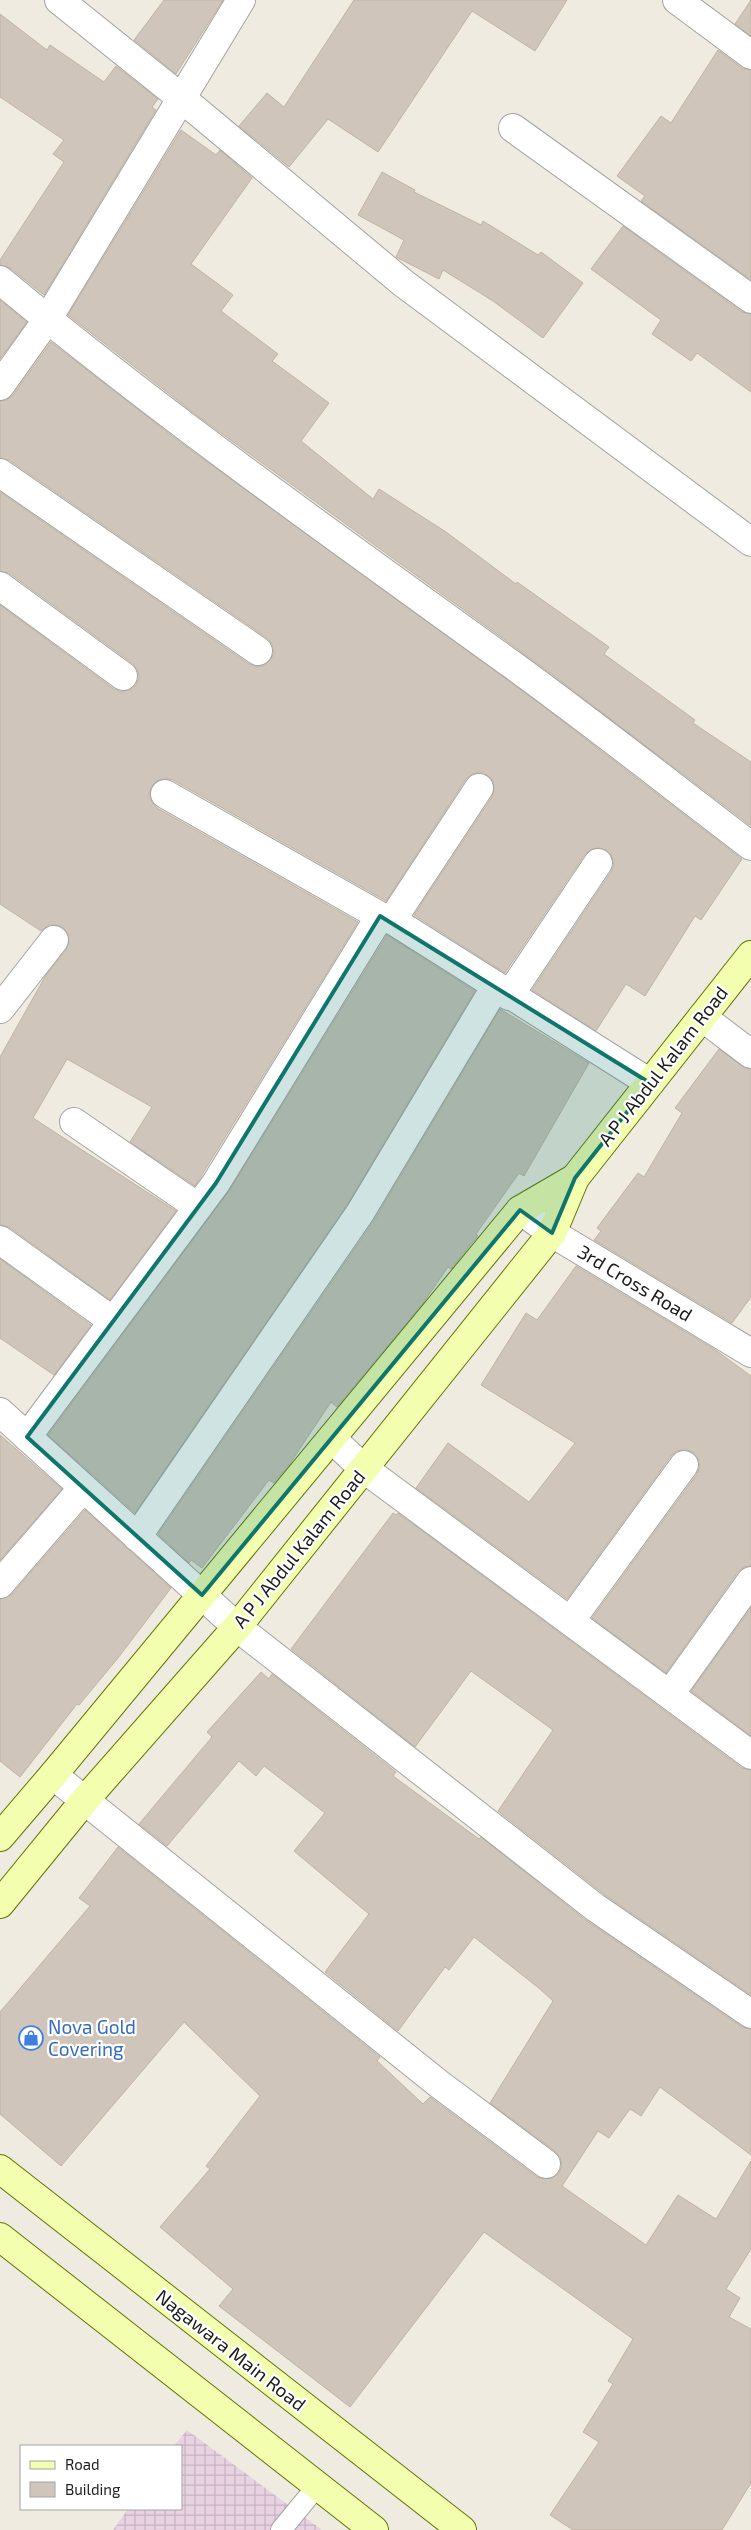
<svg xmlns="http://www.w3.org/2000/svg" width="751" height="2530" font-family="'Exo 2',sans-serif">
  <style>
    .industrial { fill: url(#industrial-grid) }
    .building { fill: #cfc5ba; stroke: #c1b3a2 }
    .lines { fill: none; stroke-linecap: round; stroke-linejoin: round }
    .lane-casing { stroke: #a3a3a3; stroke-width: 22 }
    .street-casing { stroke: #a3a3a3; stroke-width: 30 }
    .secondary-casing { stroke: #5f7700; stroke-width: 30 }
    .lane { stroke: #fff; stroke-width: 20 }
    .street { stroke: #fff; stroke-width: 28 }
    .secondary { stroke: #f3feaf; stroke-width: 28 }
    .marked { fill: #0f766e; fill-opacity: 0.2; stroke: #0f766e; stroke-width: 4; stroke-linejoin: round }
    .labels { text-anchor: middle; stroke-width: 4.5; stroke-linejoin: round; paint-order: stroke }
    .street-label { font-size: 19px; fill: #1c1c1c; stroke: #fff }
    .shop-label { font-size: 19px; fill: #366cbe; stroke: #fff; text-anchor: start }
  </style>
  <defs>
    <pattern id="industrial-grid" width="8" height="8" patternUnits="userSpaceOnUse" patternTransform="scale(1.25)"><rect width="8" height="8" fill="#e8d2e2"/><path d="M0 4h8M4 0v8" fill="none" stroke="#c6b4c1"/></pattern>
  </defs>
  <rect width="100%" height="100%" fill="#efebe1"/>
  <path class="industrial" d="M 187,2430 L 322,2530 L 113,2530 L 128,2509 L 181,2509 L 181,2446 L 174,2446 Z"/>
  <g class="building">
    <path d="M 164,0 L 223,0 L 176,74 L 134,40 Z"/>
    <path d="M 354,0 L 567,0 L 535,51 L 472,11 L 378,152 L 328,119 L 289,167 L 239,126 L 267,93 L 284,107 Z"/>
    <path d="M 751,0 L 751,36 L 735,24 Z"/>
    <path d="M 0,14 L 47,50 L 50,45 L 104,82 L 116,66 L 158,99 L 152,107 L 156,110 L 44,295 L 10,268 L 0,265 L 0,260 L 64,162 L 53,154 L 64,140 L 0,97 Z"/>
    <path d="M 718,50 L 742,68 L 751,70 L 751,280 L 641,201 L 645,196 L 617,176 L 661,116 L 671,123 Z"/>
    <path d="M 181,130 L 216,155 L 220,150 L 252,178 L 191,264 L 233,295 L 221,311 L 278,354 L 272,361 L 329,403 L 301,441 L 373,499 L 379,489 L 446,532 L 516,584 L 517,582 L 609,647 L 604,654 L 695,720 L 693,723 L 751,762 L 751,826 L 553,675 L 199,417 L 68,315 Z"/>
    <path d="M 382,172 L 415,190 L 414,192 L 481,225 L 483,221 L 538,255 L 541,252 L 583,283 L 543,338 L 493,301 L 443,270 L 439,279 L 396,257 L 404,240 L 358,215 Z"/>
    <path d="M 623,226 L 742,312 L 751,314 L 751,392 L 697,353 L 691,361 L 652,334 L 661,320 L 591,269 Z"/>
    <path d="M 0,300 L 27,322 L 0,359 Z"/>
    <path d="M 51,342 L 180,442 L 535,700 L 742,859 L 701,920 L 695,916 L 645,996 L 626,984 L 596,1031 L 532,990 L 611,872 L 614,865 L 612,857 L 606,850 L 600,848 L 592,849 L 585,854 L 505,973 L 414,915 L 492,797 L 494,789 L 493,781 L 487,775 L 479,772 L 472,774 L 466,779 L 386,901 L 173,780 L 164,778 L 157,781 L 151,787 L 149,795 L 152,802 L 157,808 L 358,922 L 195,1186 L 130,1142 L 152,1107 L 67,1059 L 33,1118 L 176,1211 L 110,1300 L 9,1227 L 0,1225 L 0,1057 L 46,975 L 66,950 L 69,942 L 68,934 L 63,927 L 56,925 L 49,925 L 41,931 L 0,904 L 0,605 L 114,689 L 122,692 L 130,690 L 136,685 L 139,677 L 137,669 L 132,663 L 9,573 L 0,571 L 0,492 L 249,664 L 257,667 L 265,665 L 271,659 L 274,652 L 272,644 L 267,638 L 9,460 L 0,458 L 0,401 L 7,400 L 13,395 Z"/>
    <path d="M 387,935 L 475,991 L 347,1205 L 135,1513 L 48,1435 L 229,1191 Z"/>
    <path d="M 500,1009 L 589,1063 L 524,1176 L 519,1173 L 476,1234 L 478,1236 L 472,1243 L 451,1269 L 448,1267 L 421,1306 L 337,1407 L 331,1402 L 289,1465 L 274,1483 L 269,1480 L 202,1568 L 191,1560 L 189,1563 L 158,1534 L 373,1222 Z"/>
    <path d="M 719,1049 L 742,1066 L 751,1069 L 751,1297 L 732,1323 L 594,1240 L 601,1231 L 597,1228 L 638,1173 L 644,1177 L 682,1113 L 675,1108 Z"/>
    <path d="M 0,1259 L 91,1325 L 54,1375 L 0,1338 Z"/>
    <path d="M 576,1266 L 714,1349 L 751,1376 L 751,1566 L 744,1567 L 738,1572 L 666,1673 L 592,1618 L 697,1474 L 700,1466 L 698,1459 L 694,1453 L 685,1449 L 677,1451 L 671,1456 L 567,1599 L 416,1488 L 448,1443 L 529,1502 L 575,1443 L 481,1385 L 526,1313 L 537,1320 Z"/>
    <path d="M 0,1435 L 62,1489 L 0,1560 Z"/>
    <path d="M 85,1510 L 171,1588 L 118,1658 L 79,1705 L 77,1704 L 20,1777 L 0,1761 L 0,1599 L 12,1594 Z"/>
    <path d="M 393,1513 L 396,1515 L 398,1513 L 742,1768 L 751,1770 L 751,1995 L 605,1895 L 498,1811 L 553,1730 L 471,1671 L 415,1747 L 291,1649 Z"/>
    <path d="M 751,1608 L 751,1736 L 691,1691 Z"/>
    <path d="M 261,1672 L 269,1679 L 272,1674 L 396,1772 L 393,1776 L 479,1839 L 481,1837 L 587,1921 L 742,2027 L 751,2029 L 751,2155 L 660,2087 L 641,2116 L 630,2109 L 609,2138 L 598,2131 L 562,2186 L 646,2245 L 678,2195 L 716,2219 L 751,2161 L 751,2249 L 726,2289 L 740,2298 L 729,2317 L 751,2329 L 751,2483 L 722,2530 L 573,2530 L 550,2515 L 599,2442 L 583,2432 L 613,2384 L 608,2381 L 633,2339 L 484,2232 L 350,2407 L 219,2306 L 233,2289 L 160,2227 L 210,2169 L 206,2166 L 260,2096 L 184,2022 L 61,2166 L 0,2114 L 0,2012 L 90,1906 L 79,1898 L 118,1847 L 380,2057 L 377,2061 L 423,2104 L 430,2097 L 537,2177 L 544,2179 L 552,2178 L 559,2173 L 562,2165 L 560,2157 L 556,2152 L 490,2103 L 553,2001 L 540,1989 L 474,1937 L 449,1970 L 445,1967 L 398,2031 L 325,1972 L 369,1914 L 294,1851 L 325,1813 L 264,1766 L 256,1776 L 239,1761 L 167,1846 L 139,1824 L 212,1737 L 207,1732 Z"/>
  </g>
  <g class="lines">
    <g class="lane-casing">
      <path id="lane" d="M 281,2530 L 318,2485"/>
    </g>
    <g class="street-casing">
      <g id="street">
        <path d="M 59,0 L 180,97 L 403,283 L 751,542"/>
        <path d="M 677,0 L 751,55"/>
        <path d="M 513,128 L 751,299"/>
        <path d="M 0,280 C 165,417 341,541 514,666 C 594,724 672,786 751,846"/>
        <path d="M 0,386 L 47,320 L 241,0"/>
        <path d="M 0,473 L 258,651"/>
        <path d="M 0,586 L 123,676"/>
        <path d="M 165,794 L 380,916 L 392,920 L 650,1083"/>
        <path d="M 392,920 L 479,788"/>
        <path d="M 509,996 L 598,863"/>
        <path d="M 0,1009 L 54,940"/>
        <path d="M 702,1017 L 751,1054"/>
        <path d="M 74,1122 L 198,1207"/>
        <path d="M 520,1210 L 552,1233 L 751,1353"/>
        <path d="M 0,1240 L 113,1321"/>
        <path d="M 0,1412 L 237,1627 L 596,1908 L 751,2014"/>
        <path d="M 27,1437 L 216,1183 L 380,916"/>
        <path d="M 332,1439 L 363,1468 L 751,1755"/>
        <path d="M 137,1537 L 360,1213 L 496,986"/>
        <path d="M 0,1584 L 83,1488"/>
        <path d="M 571,1620 L 684,1465"/>
        <path d="M 670,1694 L 751,1581"/>
        <path d="M 53,1775 L 439,2084 L 546,2164"/>
      </g>
    </g>
    <g class="secondary-casing">
      <g id="secondary">
        <path d="M 0,1837 L 53,1775 L 520,1210 L 575,1178"/>
        <path d="M 0,1904 L 84,1801 L 237,1627 L 552,1233 L 575,1178 L 751,955"/>
        <path d="M 0,2169 L 462,2530"/>
        <path d="M 0,2237 L 374,2530"/>
      </g>
    </g>
    <use href="#lane" class="lane"/>
    <use href="#street" class="street"/>
    <use href="#secondary" class="secondary"/>
  </g>
  <path class="marked" d="M 380,916 L 650,1083 L 575,1178 L 552,1233 L 520,1210 L 202,1595 L 27,1437 L 216,1183 Z"/>
  <defs>
    <g id="shop-ring" transform="scale(1.25)"><circle r="9.5" fill="#fff" stroke="#3f7fe0" stroke-width="1.5"/><path d="M-5-2.5h2.3a2.7 3.5 0 0 1 5.4 0H5L5.5 6h-11ZM-1.5-2.5h3a1.5 2.3 0 0 0-3 0Z" fill="#3f7fe0"/></g>
  </defs>
  <g fill-rule="evenodd">
    <use href="#shop-ring" x="31" y="2038"/>
  </g>
  <g class="labels">
    <g class="street-label">
      <text transform="translate(663 1066) rotate(-52)" y="7">A P J Abdul Kalam Road</text>
      <text transform="translate(635 1283) rotate(31)" y="7">3rd Cross Road</text>
      <text transform="translate(299 1549) rotate(-51)" y="7">A P J Abdul Kalam Road</text>
      <text transform="translate(231 2350) rotate(38)" y="7">Nagawara Main Road</text>
    </g>
    <g class="shop-label">
      <text x="48" y="2034">Nova Gold<tspan x="48" dy="22">Covering</tspan></text>
    </g>
  </g>
  <rect x="20" y="2445" width="162" height="65" fill="#ffffff" stroke="#a4a4a4"/>
  <rect x="30" y="2461" width="25" height="8" fill="#f3feaf" stroke="#a4a4a4"/>
  <text x="65" y="2470" font-size="15" fill="#1c1c1c">Road</text>
  <rect x="30" y="2482" width="25" height="15" fill="#cfc5ba" stroke="#a4a4a4"/>
  <text x="65" y="2495" font-size="15" fill="#1c1c1c">Building</text>
</svg>
